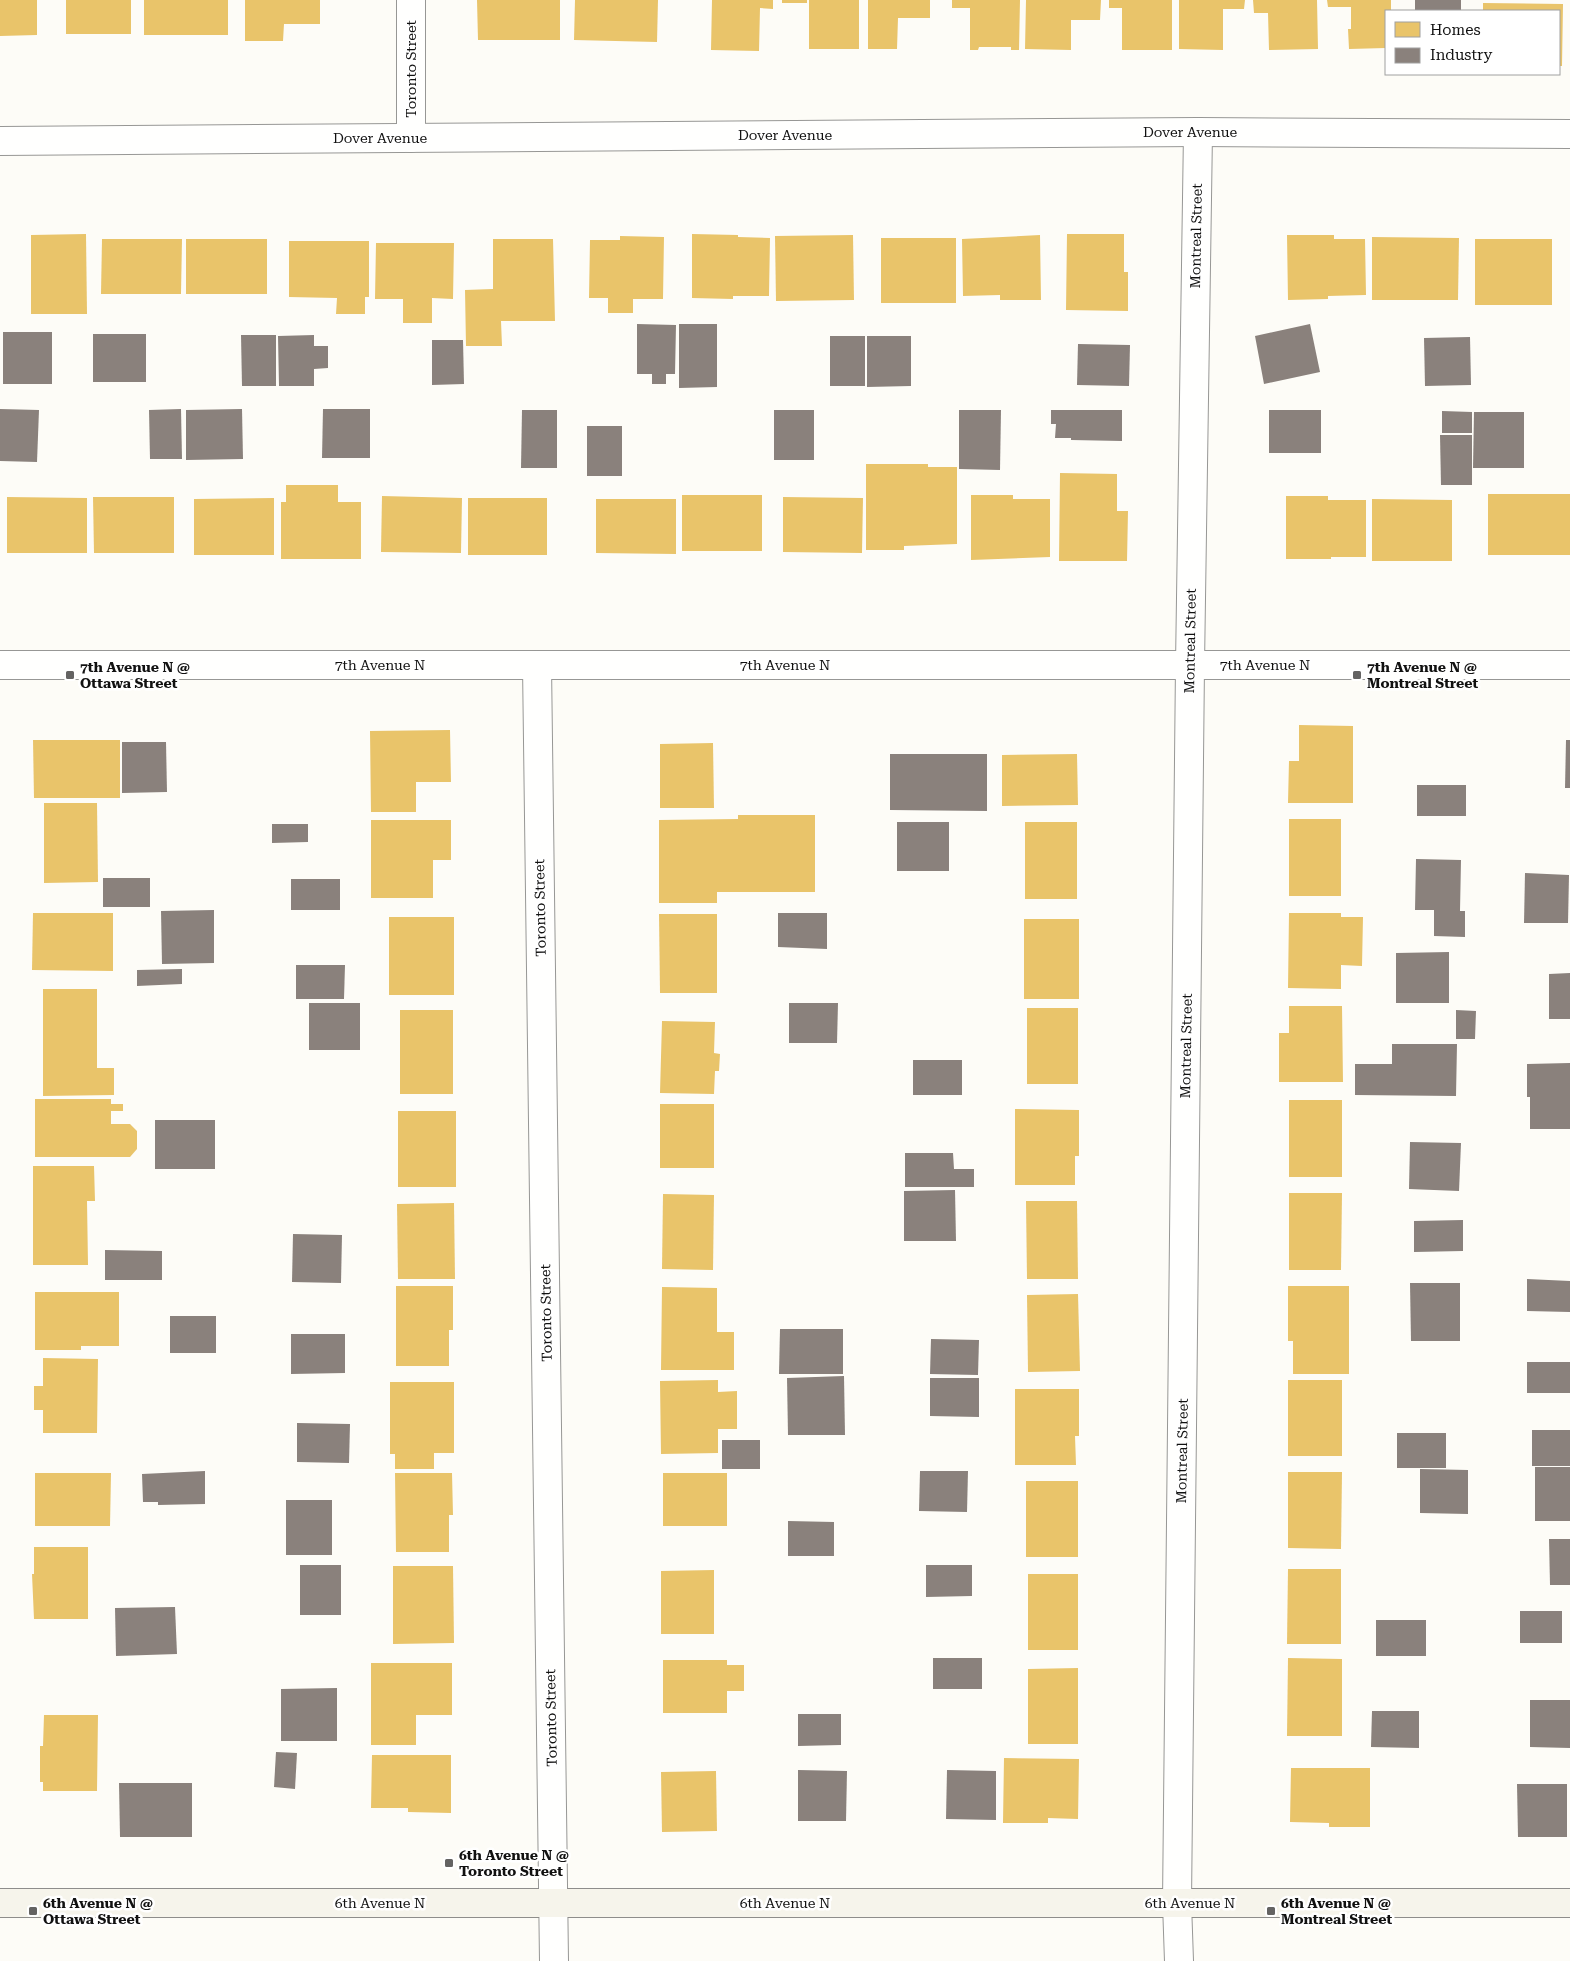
<svg xmlns="http://www.w3.org/2000/svg" width="1570" height="1961" font-family="'Roboto Serif',serif">
  <style>
    .homes { fill: #e9c46a }
    .industry { fill: #8a817c }
    .lines { fill: none; stroke-linecap: round; stroke-linejoin: round }
    .street-casing { stroke: #979795; stroke-width: 30 }
    .secondary-casing { stroke: #8e8d8b; stroke-width: 30 }
    .street { stroke: #fffffe; stroke-width: 28 }
    .secondary { stroke: #f6f4eb; stroke-width: 28 }
    .poi-dot { fill: #646362; stroke: #fff; stroke-width: 2 }
    .labels { text-anchor: middle; stroke-width: 5; stroke-linejoin: round; paint-order: stroke }
    .street-label { font-size: 14px; fill: #111; stroke: #fff }
    .poi-label { font-size: 14px; font-weight: bold; fill: #111; stroke: #fff; text-anchor: start }
  </style>
  <rect width="100%" height="100%" fill="#fdfcf7"/>
  <g class="homes">
    <path d="M 0,0 L 37,0 L 37,35 L 0,36 Z"/>
    <rect x="66" y="0" width="65" height="34"/>
    <rect x="144" y="0" width="84" height="35"/>
    <path d="M 245,0 L 320,0 L 320,24 L 284,24 L 283,41 L 245,41 Z"/>
    <path d="M 477,0 L 560,0 L 560,40 L 478,40 Z"/>
    <path d="M 575,0 L 658,0 L 657,42 L 574,40 Z"/>
    <path d="M 712,0 L 773,0 L 773,9 L 760,8 L 759,51 L 711,50 Z"/>
    <rect x="782" y="0" width="25" height="3"/>
    <rect x="809" y="0" width="50" height="49"/>
    <path d="M 868,0 L 930,0 L 930,18 L 898,18 L 897,49 L 868,49 Z"/>
    <path d="M 952,0 L 1020,0 L 1019,50 L 1011,50 L 1011,47 L 979,47 L 978,50 L 970,50 L 970,8 L 952,8 Z"/>
    <path d="M 1026,0 L 1101,0 L 1100,20 L 1071,20 L 1071,50 L 1025,49 Z"/>
    <path d="M 1109,0 L 1172,0 L 1172,50 L 1122,50 L 1122,8 L 1109,8 Z"/>
    <path d="M 1179,0 L 1245,0 L 1244,9 L 1223,9 L 1223,50 L 1179,49 Z"/>
    <path d="M 1253,0 L 1317,0 L 1318,49 L 1269,50 L 1268,13 L 1254,13 Z"/>
    <path d="M 1327,0 L 1391,0 L 1391,11 L 1386,11 L 1386,48 L 1349,49 L 1348,29 L 1351,29 L 1351,7 L 1328,7 Z"/>
    <path d="M 1483,3 L 1563,4 L 1562,66 L 1559,66 L 1559,11 L 1483,11 Z"/>
    <path d="M 86,234 L 87,314 L 31,314 L 31,235 Z"/>
    <path d="M 692,234 L 738,235 L 738,237 L 770,238 L 769,296 L 733,296 L 733,299 L 692,298 Z"/>
    <path d="M 1067,234 L 1124,234 L 1124,272 L 1128,272 L 1128,311 L 1066,310 Z"/>
    <path d="M 853,235 L 854,300 L 776,301 L 775,236 Z"/>
    <path d="M 1040,235 L 1041,300 L 1000,300 L 1000,295 L 963,296 L 962,239 Z"/>
    <path d="M 1287,235 L 1334,235 L 1334,239 L 1365,239 L 1366,295 L 1328,296 L 1328,299 L 1288,300 Z"/>
    <path d="M 620,236 L 664,237 L 663,299 L 633,299 L 633,313 L 608,313 L 608,298 L 589,298 L 590,240 L 620,240 Z"/>
    <path d="M 1372,237 L 1459,238 L 1458,300 L 1372,300 Z"/>
    <rect x="881" y="238" width="75" height="65"/>
    <path d="M 102,239 L 182,239 L 181,294 L 101,294 Z"/>
    <rect x="186" y="239" width="81" height="55"/>
    <path d="M 493,239 L 553,239 L 555,321 L 501,321 L 502,346 L 466,346 L 465,290 L 493,289 Z"/>
    <rect x="1475" y="239" width="77" height="66"/>
    <path d="M 289,241 L 369,241 L 369,297 L 365,297 L 365,314 L 336,314 L 337,298 L 289,297 Z"/>
    <path d="M 376,243 L 454,243 L 453,299 L 432,298 L 432,323 L 403,323 L 403,299 L 375,299 Z"/>
    <path d="M 866,464 L 928,464 L 928,467 L 957,467 L 957,544 L 904,546 L 904,550 L 866,550 Z"/>
    <path d="M 1060,473 L 1117,474 L 1117,511 L 1128,511 L 1127,561 L 1059,561 Z"/>
    <path d="M 286,485 L 338,485 L 338,502 L 361,502 L 361,559 L 281,559 L 281,502 L 286,502 Z"/>
    <rect x="1488" y="494" width="82" height="61"/>
    <rect x="682" y="495" width="80" height="56"/>
    <path d="M 971,495 L 1013,495 L 1013,499 L 1050,499 L 1050,557 L 971,560 Z"/>
    <path d="M 382,496 L 462,498 L 461,553 L 381,552 Z"/>
    <path d="M 1286,496 L 1328,496 L 1328,500 L 1366,500 L 1366,557 L 1331,557 L 1331,559 L 1286,559 Z"/>
    <path d="M 7,497 L 87,498 L 87,553 L 7,553 Z"/>
    <path d="M 93,497 L 174,497 L 174,553 L 94,553 Z"/>
    <path d="M 783,497 L 863,498 L 862,553 L 783,552 Z"/>
    <path d="M 274,498 L 274,555 L 194,555 L 194,499 Z"/>
    <rect x="468" y="498" width="79" height="57"/>
    <path d="M 596,499 L 676,499 L 676,554 L 596,553 Z"/>
    <path d="M 1372,499 L 1452,500 L 1452,561 L 1372,561 Z"/>
    <path d="M 1299,725 L 1353,726 L 1353,803 L 1288,803 L 1289,761 L 1299,761 Z"/>
    <path d="M 450,730 L 451,782 L 416,782 L 416,812 L 371,812 L 370,731 Z"/>
    <path d="M 33,740 L 120,740 L 120,798 L 34,798 Z"/>
    <path d="M 713,743 L 714,808 L 660,808 L 660,744 Z"/>
    <path d="M 1077,754 L 1078,805 L 1002,806 L 1002,755 Z"/>
    <path d="M 44,803 L 97,803 L 98,882 L 44,883 Z"/>
    <path d="M 738,815 L 815,815 L 815,892 L 717,892 L 717,903 L 659,903 L 659,820 L 738,819 Z"/>
    <rect x="1289" y="819" width="52" height="77"/>
    <path d="M 371,820 L 451,820 L 451,860 L 433,860 L 433,898 L 371,898 Z"/>
    <rect x="1025" y="822" width="52" height="77"/>
    <path d="M 33,913 L 113,913 L 113,971 L 32,970 Z"/>
    <path d="M 1289,913 L 1341,913 L 1341,917 L 1363,917 L 1362,966 L 1341,965 L 1341,989 L 1288,988 Z"/>
    <path d="M 659,914 L 717,914 L 717,993 L 660,993 Z"/>
    <rect x="389" y="917" width="65" height="78"/>
    <rect x="1024" y="919" width="55" height="80"/>
    <path d="M 43,989 L 97,989 L 97,1068 L 114,1068 L 114,1095 L 43,1096 Z"/>
    <path d="M 1289,1006 L 1342,1006 L 1343,1082 L 1279,1082 L 1279,1033 L 1289,1033 Z"/>
    <rect x="1027" y="1008" width="51" height="76"/>
    <rect x="400" y="1010" width="53" height="84"/>
    <path d="M 662,1021 L 715,1022 L 714,1053 L 720,1054 L 719,1071 L 715,1071 L 714,1094 L 660,1093 Z"/>
    <path d="M 35,1099 L 111,1099 L 111,1104 L 123,1104 L 123,1111 L 111,1111 L 111,1124 L 130,1124 L 137,1131 L 137,1149 L 130,1157 L 35,1157 Z"/>
    <rect x="1289" y="1100" width="53" height="77"/>
    <rect x="660" y="1104" width="54" height="64"/>
    <path d="M 1015,1109 L 1079,1110 L 1079,1156 L 1075,1156 L 1075,1185 L 1015,1185 Z"/>
    <rect x="398" y="1111" width="58" height="76"/>
    <path d="M 33,1166 L 94,1166 L 95,1201 L 87,1201 L 88,1265 L 33,1265 Z"/>
    <path d="M 1289,1193 L 1342,1193 L 1341,1270 L 1289,1270 Z"/>
    <path d="M 663,1194 L 714,1195 L 713,1270 L 662,1269 Z"/>
    <path d="M 1026,1201 L 1077,1201 L 1078,1279 L 1027,1279 Z"/>
    <path d="M 454,1203 L 455,1279 L 398,1279 L 397,1204 Z"/>
    <path d="M 396,1286 L 453,1286 L 453,1330 L 449,1330 L 449,1366 L 396,1366 Z"/>
    <path d="M 1288,1286 L 1349,1286 L 1349,1374 L 1293,1374 L 1293,1341 L 1288,1341 Z"/>
    <path d="M 662,1287 L 717,1288 L 717,1332 L 734,1332 L 734,1370 L 661,1370 Z"/>
    <path d="M 35,1292 L 119,1292 L 119,1346 L 81,1346 L 81,1350 L 35,1350 Z"/>
    <path d="M 1078,1294 L 1080,1371 L 1028,1372 L 1027,1295 Z"/>
    <path d="M 43,1358 L 98,1359 L 97,1433 L 43,1433 L 43,1410 L 34,1410 L 34,1386 L 43,1386 Z"/>
    <path d="M 718,1380 L 718,1392 L 737,1391 L 737,1429 L 718,1429 L 718,1453 L 661,1454 L 660,1381 Z"/>
    <rect x="1288" y="1380" width="54" height="76"/>
    <path d="M 390,1382 L 454,1382 L 454,1453 L 434,1453 L 434,1469 L 395,1469 L 395,1454 L 390,1454 Z"/>
    <path d="M 1015,1389 L 1079,1389 L 1079,1436 L 1075,1436 L 1076,1465 L 1015,1465 Z"/>
    <path d="M 1288,1472 L 1342,1472 L 1341,1549 L 1288,1548 Z"/>
    <path d="M 35,1473 L 111,1473 L 110,1526 L 35,1526 Z"/>
    <path d="M 395,1473 L 452,1473 L 453,1515 L 449,1515 L 449,1552 L 396,1552 Z"/>
    <rect x="663" y="1473" width="64" height="53"/>
    <rect x="1026" y="1481" width="52" height="76"/>
    <path d="M 34,1547 L 88,1547 L 88,1619 L 34,1619 L 32,1574 L 34,1574 Z"/>
    <path d="M 393,1566 L 453,1566 L 454,1643 L 393,1644 Z"/>
    <path d="M 1288,1569 L 1341,1569 L 1341,1644 L 1287,1644 Z"/>
    <path d="M 714,1570 L 714,1634 L 661,1634 L 661,1571 Z"/>
    <rect x="1028" y="1574" width="50" height="76"/>
    <path d="M 1288,1658 L 1342,1659 L 1342,1736 L 1287,1736 Z"/>
    <path d="M 663,1660 L 727,1660 L 727,1665 L 744,1665 L 744,1691 L 727,1691 L 727,1713 L 663,1713 Z"/>
    <path d="M 371,1663 L 452,1663 L 452,1715 L 416,1715 L 416,1745 L 371,1745 Z"/>
    <path d="M 1078,1668 L 1078,1744 L 1028,1744 L 1028,1669 Z"/>
    <path d="M 44,1715 L 98,1715 L 97,1791 L 43,1791 L 43,1782 L 40,1782 L 40,1746 L 43,1746 Z"/>
    <path d="M 372,1755 L 451,1755 L 451,1813 L 408,1812 L 408,1808 L 371,1808 Z"/>
    <path d="M 1004,1758 L 1079,1759 L 1078,1819 L 1048,1818 L 1048,1823 L 1003,1823 Z"/>
    <path d="M 1291,1768 L 1370,1768 L 1370,1827 L 1329,1827 L 1329,1823 L 1290,1822 Z"/>
    <path d="M 716,1771 L 717,1831 L 662,1832 L 661,1772 Z"/>
  </g>
  <g class="industry">
    <rect x="1415" y="0" width="46" height="10"/>
    <path d="M 637,324 L 676,325 L 675,374 L 666,374 L 666,384 L 652,384 L 652,374 L 637,374 Z"/>
    <path d="M 679,324 L 717,324 L 717,387 L 679,388 Z"/>
    <path d="M 1310,324 L 1320,372 L 1264,384 L 1255,336 Z"/>
    <rect x="3" y="332" width="49" height="52"/>
    <rect x="93" y="334" width="53" height="48"/>
    <path d="M 241,335 L 276,335 L 276,386 L 242,386 Z"/>
    <path d="M 314,335 L 314,346 L 328,346 L 328,368 L 314,369 L 314,386 L 279,386 L 278,336 Z"/>
    <rect x="830" y="336" width="35" height="50"/>
    <path d="M 867,336 L 911,336 L 911,386 L 867,387 Z"/>
    <path d="M 1470,337 L 1471,385 L 1425,386 L 1424,338 Z"/>
    <path d="M 432,340 L 463,340 L 464,384 L 432,385 Z"/>
    <path d="M 1078,344 L 1130,345 L 1129,386 L 1077,385 Z"/>
    <path d="M 0,409 L 39,410 L 37,462 L 0,461 Z"/>
    <path d="M 181,409 L 182,459 L 150,459 L 149,410 Z"/>
    <path d="M 242,409 L 243,459 L 186,460 L 186,410 Z"/>
    <path d="M 323,409 L 370,409 L 370,458 L 322,458 Z"/>
    <path d="M 522,410 L 557,410 L 557,468 L 521,468 Z"/>
    <rect x="774" y="410" width="40" height="50"/>
    <path d="M 959,410 L 1001,410 L 1000,470 L 959,469 Z"/>
    <path d="M 1051,410 L 1122,410 L 1122,441 L 1071,440 L 1071,438 L 1055,438 L 1056,424 L 1051,424 Z"/>
    <rect x="1269" y="410" width="52" height="43"/>
    <path d="M 1442,411 L 1472,412 L 1472,433 L 1442,433 Z"/>
    <path d="M 1474,412 L 1524,412 L 1524,468 L 1473,468 Z"/>
    <rect x="587" y="426" width="35" height="50"/>
    <path d="M 1440,435 L 1472,435 L 1472,485 L 1441,485 Z"/>
    <path d="M 1566,740 L 1570,740 L 1570,788 L 1565,788 Z"/>
    <path d="M 122,742 L 166,742 L 167,792 L 122,793 Z"/>
    <path d="M 890,754 L 987,754 L 987,811 L 890,810 Z"/>
    <rect x="1417" y="785" width="49" height="31"/>
    <rect x="897" y="822" width="52" height="49"/>
    <path d="M 272,824 L 308,824 L 308,842 L 272,843 Z"/>
    <path d="M 1416,859 L 1461,860 L 1460,911 L 1465,911 L 1465,937 L 1434,936 L 1434,910 L 1415,910 Z"/>
    <path d="M 1525,873 L 1569,875 L 1568,923 L 1524,923 Z"/>
    <rect x="103" y="878" width="47" height="29"/>
    <rect x="291" y="879" width="49" height="31"/>
    <path d="M 214,910 L 214,963 L 162,964 L 161,911 Z"/>
    <path d="M 778,913 L 827,913 L 827,949 L 778,947 Z"/>
    <path d="M 1449,952 L 1449,1003 L 1396,1003 L 1396,953 Z"/>
    <path d="M 296,965 L 345,965 L 344,999 L 296,999 Z"/>
    <path d="M 182,969 L 182,984 L 137,986 L 137,970 Z"/>
    <path d="M 1570,973 L 1570,1019 L 1549,1019 L 1549,974 Z"/>
    <rect x="309" y="1003" width="51" height="47"/>
    <path d="M 789,1003 L 838,1003 L 837,1043 L 789,1043 Z"/>
    <path d="M 1456,1010 L 1476,1011 L 1475,1039 L 1456,1039 Z"/>
    <path d="M 1392,1044 L 1457,1044 L 1456,1096 L 1355,1095 L 1355,1064 L 1392,1064 Z"/>
    <rect x="913" y="1060" width="49" height="35"/>
    <path d="M 1570,1063 L 1570,1129 L 1530,1129 L 1530,1097 L 1527,1097 L 1527,1064 Z"/>
    <rect x="155" y="1120" width="60" height="49"/>
    <path d="M 1410,1142 L 1461,1143 L 1459,1191 L 1409,1189 Z"/>
    <path d="M 905,1153 L 953,1153 L 954,1169 L 974,1169 L 974,1187 L 905,1187 Z"/>
    <path d="M 955,1190 L 956,1241 L 904,1241 L 904,1191 Z"/>
    <path d="M 1463,1220 L 1463,1251 L 1414,1252 L 1414,1221 Z"/>
    <path d="M 293,1234 L 342,1235 L 341,1283 L 292,1282 Z"/>
    <path d="M 105,1250 L 162,1251 L 162,1280 L 105,1280 Z"/>
    <path d="M 1527,1279 L 1570,1281 L 1570,1312 L 1527,1311 Z"/>
    <path d="M 1410,1283 L 1460,1283 L 1460,1341 L 1411,1341 Z"/>
    <rect x="170" y="1316" width="46" height="37"/>
    <path d="M 780,1329 L 843,1329 L 843,1374 L 779,1374 Z"/>
    <path d="M 291,1334 L 345,1334 L 345,1373 L 291,1374 Z"/>
    <path d="M 931,1339 L 979,1340 L 978,1375 L 930,1374 Z"/>
    <rect x="1527" y="1362" width="43" height="31"/>
    <path d="M 844,1376 L 845,1435 L 788,1435 L 787,1378 Z"/>
    <path d="M 930,1378 L 979,1378 L 979,1417 L 930,1416 Z"/>
    <path d="M 297,1423 L 350,1424 L 349,1463 L 297,1462 Z"/>
    <rect x="1532" y="1430" width="38" height="36"/>
    <rect x="1397" y="1433" width="49" height="35"/>
    <rect x="722" y="1440" width="38" height="29"/>
    <rect x="1535" y="1467" width="35" height="54"/>
    <path d="M 1420,1469 L 1468,1470 L 1468,1514 L 1420,1513 Z"/>
    <path d="M 205,1471 L 205,1504 L 158,1505 L 158,1502 L 143,1502 L 142,1474 Z"/>
    <path d="M 920,1471 L 968,1471 L 967,1512 L 919,1511 Z"/>
    <rect x="286" y="1500" width="46" height="55"/>
    <path d="M 788,1521 L 834,1522 L 834,1556 L 788,1556 Z"/>
    <path d="M 1549,1539 L 1570,1539 L 1570,1585 L 1550,1585 Z"/>
    <rect x="300" y="1565" width="41" height="50"/>
    <path d="M 926,1565 L 972,1565 L 972,1596 L 926,1597 Z"/>
    <path d="M 175,1607 L 177,1654 L 116,1656 L 115,1608 Z"/>
    <rect x="1520" y="1611" width="42" height="32"/>
    <rect x="1376" y="1620" width="50" height="36"/>
    <rect x="933" y="1658" width="49" height="31"/>
    <path d="M 337,1688 L 337,1741 L 281,1741 L 281,1689 Z"/>
    <path d="M 1530,1700 L 1570,1700 L 1570,1748 L 1530,1747 Z"/>
    <path d="M 1372,1711 L 1419,1711 L 1419,1748 L 1371,1747 Z"/>
    <path d="M 798,1714 L 841,1714 L 841,1745 L 798,1746 Z"/>
    <path d="M 276,1752 L 297,1753 L 295,1789 L 274,1787 Z"/>
    <path d="M 798,1770 L 847,1771 L 846,1821 L 798,1821 Z"/>
    <path d="M 947,1770 L 996,1771 L 996,1820 L 946,1819 Z"/>
    <path d="M 119,1783 L 192,1783 L 192,1837 L 120,1837 Z"/>
    <path d="M 1517,1784 L 1567,1784 L 1567,1837 L 1518,1837 Z"/>
  </g>
  <g class="lines">
    <g class="street-casing">
      <g id="street">
        <path d="M 411,0 L 411,138"/>
        <path d="M 0,141 L 1198,132 L 1570,134"/>
        <path d="M 0,665 L 1570,665"/>
        <path d="M 537,665 L 554,1961"/>
        <path d="M 1179,1961 L 1177,1903 L 1190,665 L 1198,132"/>
      </g>
    </g>
    <g class="secondary-casing">
      <path id="secondary" d="M 0,1903 L 1570,1903"/>
    </g>
    <use href="#street" class="street"/>
    <use href="#secondary" class="secondary"/>
  </g>
  <g class="poi-dot">
    <rect x="65" y="670" width="10" height="10" rx="2.5"/>
    <rect x="1352" y="670" width="10" height="10" rx="2.5"/>
    <rect x="444" y="1858" width="10" height="10" rx="2.5"/>
    <rect x="28" y="1906" width="10" height="10" rx="2.5"/>
    <rect x="1266" y="1906" width="10" height="10" rx="2.5"/>
  </g>
  <g class="labels">
    <g class="street-label">
      <text transform="translate(411 69) rotate(-90)" y="5">Toronto Street</text>
      <text x="1190" y="137">Dover Avenue</text>
      <text x="785" y="140">Dover Avenue</text>
      <text x="380" y="143">Dover Avenue</text>
      <text transform="translate(1196 236) rotate(-89)" y="5">Montreal Street</text>
      <text transform="translate(1190 641) rotate(-89)" y="5">Montreal Street</text>
      <text x="380" y="670">7th Avenue N</text>
      <text x="785" y="670">7th Avenue N</text>
      <text x="1265" y="670">7th Avenue N</text>
      <text transform="translate(540 908) rotate(-91)" y="5">Toronto Street</text>
      <text transform="translate(1186 1046) rotate(-89)" y="5">Montreal Street</text>
      <text transform="translate(546 1313) rotate(-91)" y="5">Toronto Street</text>
      <text transform="translate(1182 1451) rotate(-89)" y="5">Montreal Street</text>
      <text transform="translate(551 1718) rotate(-91)" y="5">Toronto Street</text>
      <text x="380" y="1908">6th Avenue N</text>
      <text x="785" y="1908">6th Avenue N</text>
      <text x="1190" y="1908">6th Avenue N</text>
    </g>
    <g class="poi-label">
      <text x="80" y="672">7th Avenue N @<tspan x="80" dy="16">Ottawa Street</tspan></text>
      <text x="1367" y="672">7th Avenue N @<tspan x="1367" dy="16">Montreal Street</tspan></text>
      <text x="459" y="1860">6th Avenue N @<tspan x="459" dy="16">Toronto Street</tspan></text>
      <text x="43" y="1908">6th Avenue N @<tspan x="43" dy="16">Ottawa Street</tspan></text>
      <text x="1281" y="1908">6th Avenue N @<tspan x="1281" dy="16">Montreal Street</tspan></text>
    </g>
  </g>
  <rect x="1385" y="10" width="175" height="65" fill="#ffffff" stroke="#a0a0a0"/>
  <rect x="1395" y="22" width="25" height="15" fill="#e9c46a" stroke="#a0a0a0"/>
  <text x="1430" y="35" font-size="15" fill="#111111">Homes</text>
  <rect x="1395" y="48" width="25" height="15" fill="#8a817c" stroke="#a0a0a0"/>
  <text x="1430" y="60" font-size="15" fill="#111111">Industry</text>
</svg>
